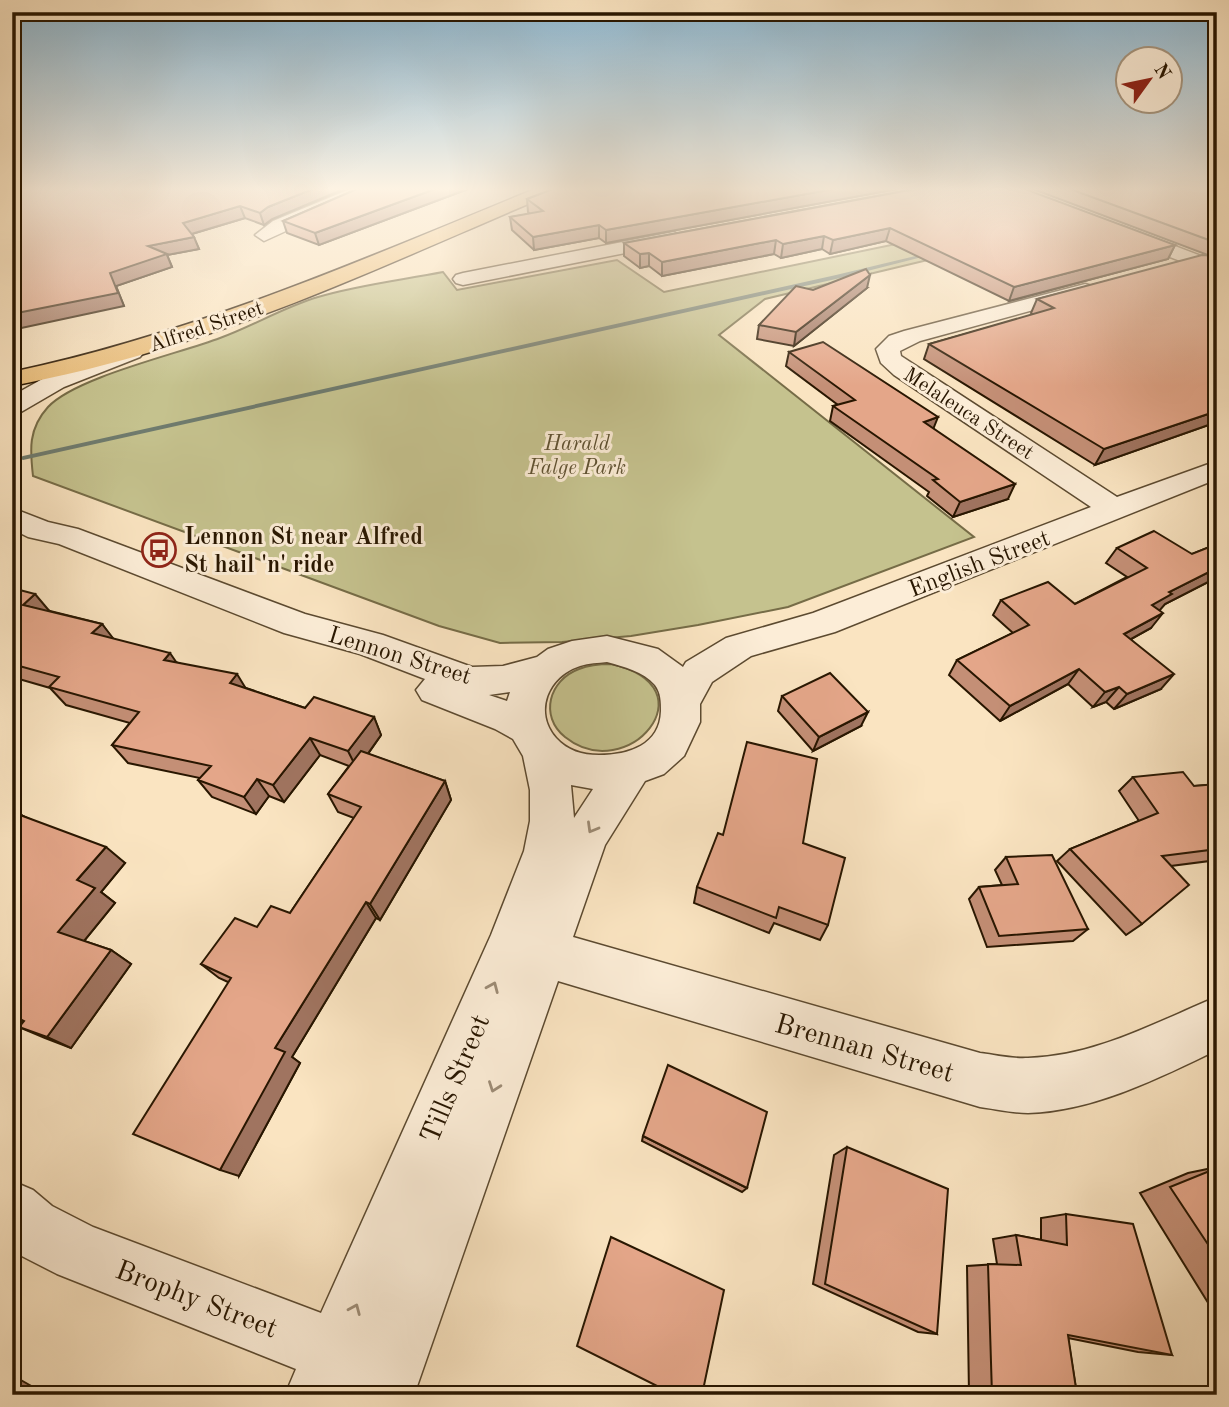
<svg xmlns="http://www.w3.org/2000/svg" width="1229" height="1407" font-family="'Old Standard TT',serif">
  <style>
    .green { fill: #c5c28e; stroke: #766c47; stroke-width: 2 }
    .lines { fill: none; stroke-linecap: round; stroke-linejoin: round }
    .stream { fill: #6f7b6e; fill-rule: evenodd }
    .minor-casing { stroke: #5c4a30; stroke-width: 3 }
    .major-casing { stroke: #281600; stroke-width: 3 }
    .minor { fill: #fcedd7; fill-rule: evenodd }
    .major { fill: #edc280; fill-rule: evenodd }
    .wall { fill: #c48f76; stroke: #281600; stroke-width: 2 }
    .shaded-wall { fill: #a07460; stroke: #281600; stroke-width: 2 }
    .building { fill: #e4a689; stroke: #281600; stroke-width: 2 }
    .oneway { stroke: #9d8c76 }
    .labels { text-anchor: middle; stroke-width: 6; stroke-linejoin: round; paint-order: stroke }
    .far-street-label { font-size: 21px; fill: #281600; stroke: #fcedd7 }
    .far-park-label { font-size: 21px; font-style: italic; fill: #5f5232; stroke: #fcedd7 }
    .poi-label { font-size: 24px; font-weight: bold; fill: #281600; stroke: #fcedd7; text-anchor: start }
    .street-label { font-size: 24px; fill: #281600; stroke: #fcedd7 }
    .near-street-label { font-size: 28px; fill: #281600; stroke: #fcedd7 }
  </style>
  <rect width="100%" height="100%" fill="#fae4c1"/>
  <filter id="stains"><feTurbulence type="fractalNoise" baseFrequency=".00286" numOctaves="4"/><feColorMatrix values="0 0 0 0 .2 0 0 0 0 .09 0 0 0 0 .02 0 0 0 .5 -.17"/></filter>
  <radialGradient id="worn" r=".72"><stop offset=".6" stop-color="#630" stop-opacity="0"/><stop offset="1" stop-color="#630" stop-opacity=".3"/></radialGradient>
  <g class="green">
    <path d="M 1051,212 L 1078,224 L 765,299 L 719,335 L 974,537 L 788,607 L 698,625 L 631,636 L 562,642 L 500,643 L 439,626 L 33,476 C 30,450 28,429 48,407 C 76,377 178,354 220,338 C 253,326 284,307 318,297 C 358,285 402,280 443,272 L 457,290 L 617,260 L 664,292 Z"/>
    <path d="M 611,664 C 714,687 627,787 565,737 C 539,716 549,680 579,669 C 589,665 599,664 611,664 Z"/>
  </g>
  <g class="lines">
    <path class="stream" d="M 928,253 L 930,255 L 836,279 L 23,460 L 19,458 L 23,456 L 836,275 Z"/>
    <g class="minor-casing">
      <g id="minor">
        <path d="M 350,189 L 371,189 L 369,193 L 264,241 L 255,235 L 273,221 Z"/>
        <path d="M 1122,226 L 1217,262 L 1217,275 L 1115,236 L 1113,232 Z"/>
        <path d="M 674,232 L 683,238 L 681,242 L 463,285 L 456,283 L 453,279 L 456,275 L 463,273 Z"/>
        <path d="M 1085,284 L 1092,286 L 1095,290 L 1092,294 L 920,341 L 900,351 L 901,356 L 1117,497 L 1217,461 L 1217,479 L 835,632 L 751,656 L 712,682 L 700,704 L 700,722 L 684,756 L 664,774 L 645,781 L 605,845 L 573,937 L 980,1053 C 996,1055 1012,1059 1028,1058 C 1096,1056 1156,1022 1217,997 L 1217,1050 C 1159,1078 1094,1111 1028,1113 C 1012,1113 996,1109 980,1107 L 558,981 L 414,1395 L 285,1395 L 296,1369 L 57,1274 L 12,1251 L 12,1181 L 33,1190 L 52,1206 L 93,1227 L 321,1313 L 491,935 L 524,851 L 530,821 L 530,790 L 523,756 L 513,739 L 495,729 L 422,700 L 416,690 L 425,679 L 360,654 L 284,633 L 59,544 L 28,537 L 12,529 L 12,508 L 48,522 L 78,529 L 305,614 L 383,635 L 472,667 L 503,666 L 537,657 L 548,649 L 572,641 L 607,636 L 658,649 L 683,667 L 686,662 L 726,638 L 813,613 L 1091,507 L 894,375 L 881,363 L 876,349 L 889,336 L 904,331 ZM 607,662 C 624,667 643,671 655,685 C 661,693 661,702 661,711 C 660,745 629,755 599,755 C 582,755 568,751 556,738 C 533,712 548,676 580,666 C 589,663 598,663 607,662 ZM 510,692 L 507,701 L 489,695 ZM 571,785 L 593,789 L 574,818 Z"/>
        <path d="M 132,345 L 140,347 L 144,352 L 140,357 L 64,387 L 21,412 L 12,415 L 12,396 L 46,377 Z"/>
      </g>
    </g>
    <g class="major-casing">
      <path id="major" d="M 535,189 L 556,189 L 554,193 C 423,248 294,310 157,350 C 109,365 61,376 12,386 L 12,372 C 196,333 362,260 535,189 Z"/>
    </g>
    <use href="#minor" class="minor"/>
    <use href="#major" class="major"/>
  </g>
  <g class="wall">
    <path d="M 12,189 L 344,189 L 272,219 L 264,225 L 245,218 L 192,234 L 199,249 L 167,255 L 172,267 L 116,286 L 124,306 Z"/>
    <path d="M 357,189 L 468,189 L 319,245 L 287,233 L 283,221 Z"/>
    <path d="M 553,189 L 897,189 L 606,243 L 599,238 L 534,250 L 512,230 L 510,217 L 530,214 L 528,212 L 527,199 Z"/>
    <path d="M 915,189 L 1175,245 L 1168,259 L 1009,301 L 886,241 L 830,254 L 822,249 L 781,258 L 774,254 L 662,276 L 649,266 L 640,268 L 624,256 L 624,243 Z"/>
    <path d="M 1033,189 L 1217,189 L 1217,422 L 1095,465 L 924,359 L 929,344 L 1033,315 L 1031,313 L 1037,299 L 1208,255 Z"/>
    <path d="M 867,288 L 794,346 L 757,339 L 759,325 L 813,290 Z"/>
    <path d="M 789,352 L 934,429 L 1008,499 L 953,517 L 927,496 L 929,492 L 830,421 L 833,406 L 838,405 L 786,366 Z"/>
    <path d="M 1217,544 L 1217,580 L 1214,579 L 1165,604 L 1159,610 L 1151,628 L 1131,639 L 1161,689 L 1114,709 L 1106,702 L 1093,707 L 1068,684 L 1000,721 L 949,675 L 957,660 L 1013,633 L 993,615 L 1001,600 L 1075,604 L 1127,577 L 1106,563 L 1117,548 L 1192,554 Z"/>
    <path d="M 12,588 L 50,611 L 102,624 L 113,639 L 246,688 L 305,708 L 374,717 L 381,735 L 368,754 L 445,781 L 451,800 L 380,920 L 376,918 L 292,1057 L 300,1063 L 239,1176 L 228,982 L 219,978 L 201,964 L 257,927 L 290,913 L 354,818 L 338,812 L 328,794 L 349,766 L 320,755 L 284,802 L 269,796 L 256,814 L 212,797 L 198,780 L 200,778 L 128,763 L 112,745 L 130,723 L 66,705 L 50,688 L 12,677 Z"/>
    <path d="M 782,696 L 861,726 L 813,751 L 778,711 Z"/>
    <path d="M 1133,777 L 1194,786 L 1217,784 L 1217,860 L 1171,866 L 1142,924 L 1126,935 L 1057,861 L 1070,849 L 1139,821 L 1119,791 Z"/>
    <path d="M 23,816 L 125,863 L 101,892 L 115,903 L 84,941 L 111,950 L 131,964 L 71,1048 L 45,1038 L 19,1027 L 24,1021 Z"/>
    <path d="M 723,835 L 803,843 L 828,925 L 820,940 L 774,923 L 769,933 L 694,903 L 697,887 Z"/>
    <path d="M 1006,857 L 1088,929 L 1073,941 L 987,947 L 969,899 L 979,887 L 1002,885 L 995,870 Z"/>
    <path d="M 643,1136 L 747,1188 L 742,1192 L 642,1141 Z"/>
    <path d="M 847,1147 L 937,1334 L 918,1332 L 813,1284 L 834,1155 Z"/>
    <path d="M 1217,1167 L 1217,1314 L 1215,1314 L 1140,1193 L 1188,1173 Z"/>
    <path d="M 1066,1214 L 1172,1355 L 1138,1352 L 1068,1338 L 1077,1395 L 969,1394 L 967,1266 L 997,1264 L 993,1239 L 1016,1235 L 1041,1240 L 1041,1218 Z"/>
  </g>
  <g class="shaded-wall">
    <path d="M 313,189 L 344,189 L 272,219 L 264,225 L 260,213 L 268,207 Z"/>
    <path d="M 435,189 L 468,189 L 319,245 L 315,233 Z"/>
    <path d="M 834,189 L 897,189 L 606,243 L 606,230 Z"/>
    <path d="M 240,206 L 245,218 L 188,235 L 183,223 Z"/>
    <path d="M 599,225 L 599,238 L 534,250 L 533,237 Z"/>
    <path d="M 890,228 L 886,241 L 830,254 L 833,240 Z"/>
    <path d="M 824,236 L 822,249 L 781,258 L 783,244 Z"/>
    <path d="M 194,237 L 199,249 L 167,255 L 172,267 L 116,286 L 124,306 L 12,330 L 12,314 L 110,273 L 148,246 Z"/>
    <path d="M 776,240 L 774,254 L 662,276 L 662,262 Z"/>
    <path d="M 1175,245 L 1168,259 L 1009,301 L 1014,287 Z"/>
    <path d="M 649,253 L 649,266 L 640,268 L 640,254 Z"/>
    <path d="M 870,275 L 867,288 L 794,346 L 796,332 Z"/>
    <path d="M 1217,411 L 1217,422 L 1095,465 L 1104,449 Z"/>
    <path d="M 938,417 L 932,432 L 924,422 Z"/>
    <path d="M 1015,484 L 1008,499 L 953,517 L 960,502 Z"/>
    <path d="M 1217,568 L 1217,575 L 1214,579 L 1165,604 L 1160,610 L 1140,621 L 1152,605 L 1169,592 Z"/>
    <path d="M 35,594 L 51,613 L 23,605 Z"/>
    <path d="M 1163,613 L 1151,628 L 1113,649 L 1124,634 Z"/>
    <path d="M 102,624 L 116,642 L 92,633 Z"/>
    <path d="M 170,653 L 183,672 L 164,660 Z"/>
    <path d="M 1079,669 L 1068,684 L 1000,721 L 1010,706 Z"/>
    <path d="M 237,674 L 248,692 L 230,683 Z"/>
    <path d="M 1174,674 L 1161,689 L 1114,709 L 1127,694 Z"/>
    <path d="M 1119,687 L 1106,702 L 1093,707 L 1105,692 Z"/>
    <path d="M 868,712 L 861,726 L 813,751 L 819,737 Z"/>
    <path d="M 374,717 L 381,735 L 357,769 L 348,751 Z"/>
    <path d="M 310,738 L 320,755 L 284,802 L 273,785 Z"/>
    <path d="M 257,779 L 269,796 L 256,814 L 244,797 Z"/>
    <path d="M 445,781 L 451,800 L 380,920 L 370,904 Z"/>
    <path d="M 13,808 L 34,825 L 12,813 Z"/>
    <path d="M 106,847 L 125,863 L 101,892 L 115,903 L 80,946 L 58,932 L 77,880 Z"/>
    <path d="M 366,902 L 376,918 L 292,1057 L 300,1063 L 239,1176 L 220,1170 L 275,1048 Z"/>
    <path d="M 111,950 L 131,964 L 71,1048 L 47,1037 Z"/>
    <path d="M 12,1375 L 47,1395 L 14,1395 L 12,1394 Z"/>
  </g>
  <g class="building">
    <path d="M 12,189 L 313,189 L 268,207 L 260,213 L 240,206 L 183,223 L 194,237 L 148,246 L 167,254 L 110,273 L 118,293 L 12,314 Z"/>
    <path d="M 357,189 L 435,189 L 315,233 L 283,221 Z"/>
    <path d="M 553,189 L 834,189 L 606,230 L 599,225 L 533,237 L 510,217 L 543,211 L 527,199 Z"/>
    <path d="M 915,189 L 1025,189 L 1175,245 L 1014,287 L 890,228 L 833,240 L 824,236 L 783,244 L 776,240 L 662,262 L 649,253 L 640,254 L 624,243 Z"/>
    <path d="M 1070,189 L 1217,189 L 1217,243 Z"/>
    <path d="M 1202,255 L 1217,256 L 1217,411 L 1104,449 L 929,344 L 1054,308 L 1037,299 Z"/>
    <path d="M 866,269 L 870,275 L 796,332 L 759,325 L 796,286 L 813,290 Z"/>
    <path d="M 823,342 L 938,417 L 924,422 L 1015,484 L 960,502 L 933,480 L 938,479 L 833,406 L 855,400 L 789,352 Z"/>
    <path d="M 1154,531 L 1192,554 L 1217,544 L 1217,568 L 1169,592 L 1172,594 L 1152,605 L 1163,613 L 1124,634 L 1174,674 L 1127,694 L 1119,687 L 1105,692 L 1079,669 L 1010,706 L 957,660 L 1029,625 L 1001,600 L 1048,582 L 1075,604 L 1147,568 L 1117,548 Z"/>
    <path d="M 12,588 L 35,594 L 23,605 L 102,624 L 92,633 L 170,653 L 164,660 L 237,674 L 230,683 L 305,708 L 314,697 L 374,717 L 348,751 L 310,738 L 273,785 L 257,779 L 244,797 L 198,780 L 211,766 L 112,745 L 139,712 L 49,687 L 59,677 L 12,664 Z"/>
    <path d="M 830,673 L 868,712 L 819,737 L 782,696 Z"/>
    <path d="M 747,742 L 817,759 L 803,843 L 845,858 L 828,925 L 779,907 L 776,918 L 697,887 L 718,833 L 723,835 Z"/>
    <path d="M 361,751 L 445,781 L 370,904 L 366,902 L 275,1048 L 285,1052 L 220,1170 L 133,1134 L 231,978 L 201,964 L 235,918 L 257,927 L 271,906 L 290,913 L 361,807 L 328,794 Z"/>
    <path d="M 1183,772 L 1194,786 L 1217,784 L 1217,849 L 1162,856 L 1189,885 L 1142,924 L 1070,849 L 1158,813 L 1133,777 Z"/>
    <path d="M 12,812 L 106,847 L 77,880 L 95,888 L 58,932 L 111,950 L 47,1037 L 19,1027 L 24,1021 L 12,1015 Z"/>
    <path d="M 1052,855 L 1088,929 L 999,936 L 979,887 L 1018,884 L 1006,857 Z"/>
    <path d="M 668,1065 L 767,1112 L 747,1188 L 643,1136 Z"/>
    <path d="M 847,1147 L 948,1189 L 937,1334 L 825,1284 Z"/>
    <path d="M 1217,1168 L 1217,1258 L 1170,1187 Z"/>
    <path d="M 1066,1214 L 1133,1224 L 1172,1355 L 1068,1335 L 1077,1395 L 992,1395 L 988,1264 L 1021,1265 L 1016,1235 L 1067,1245 Z"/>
    <path d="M 611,1237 L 724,1290 L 702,1395 L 675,1395 L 577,1346 Z"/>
  </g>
  <defs><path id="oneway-chevron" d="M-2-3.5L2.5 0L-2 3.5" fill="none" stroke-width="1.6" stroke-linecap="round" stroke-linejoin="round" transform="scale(1.75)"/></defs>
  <g class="oneway">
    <use href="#oneway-chevron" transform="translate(592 828) rotate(120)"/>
    <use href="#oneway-chevron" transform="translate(493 987) rotate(-67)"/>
    <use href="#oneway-chevron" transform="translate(494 1087) rotate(110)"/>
    <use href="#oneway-chevron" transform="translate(355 1309) rotate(-67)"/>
  </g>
  <linearGradient id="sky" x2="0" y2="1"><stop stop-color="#8bb8d4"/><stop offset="0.49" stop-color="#fdf3e3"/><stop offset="1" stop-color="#fdf3e3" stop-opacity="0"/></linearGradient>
  <rect width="1229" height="386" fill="url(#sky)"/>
  <defs>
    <g id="bus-ring" transform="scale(1.75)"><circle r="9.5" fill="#fcedd7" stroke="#8f2418" stroke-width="1.5"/><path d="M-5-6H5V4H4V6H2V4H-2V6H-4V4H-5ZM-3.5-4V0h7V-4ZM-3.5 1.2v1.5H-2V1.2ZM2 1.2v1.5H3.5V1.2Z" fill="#8f2418"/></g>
  </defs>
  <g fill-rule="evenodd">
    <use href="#bus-ring" x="159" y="550"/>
  </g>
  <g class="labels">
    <g class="far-street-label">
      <text transform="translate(206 326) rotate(-19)" y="7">Alfred Street</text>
      <text transform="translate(969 413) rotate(33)" y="7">Melaleuca Street</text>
    </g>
    <g class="far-park-label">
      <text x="577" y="450">Harald<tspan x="577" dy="24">Falge Park</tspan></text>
    </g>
    <g class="poi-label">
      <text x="184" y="544">Lennon St near Alfred<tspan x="184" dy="28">St hail 'n' ride</tspan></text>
    </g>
    <g class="street-label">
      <text transform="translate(979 563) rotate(-21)" y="8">English Street</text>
      <text transform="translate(400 655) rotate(17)" y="8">Lennon Street</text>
    </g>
    <g class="near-street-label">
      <text transform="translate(865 1047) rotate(16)" y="10">Brennan Street</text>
      <text transform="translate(454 1078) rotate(-67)" y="10">Tills Street</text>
      <text transform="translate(197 1298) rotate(21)" y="10">Brophy Street</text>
    </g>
  </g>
  <rect width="1229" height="1407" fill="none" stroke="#fae4c1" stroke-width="42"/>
  <rect x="14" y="14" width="1201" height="1379" fill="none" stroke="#281600" stroke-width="3.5"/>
  <rect x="21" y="21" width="1187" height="1365" fill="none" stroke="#281600" stroke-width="2"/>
  <g transform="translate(1149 80) rotate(57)"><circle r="33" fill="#fcedd7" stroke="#a79781" stroke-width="2"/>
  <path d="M0-5L12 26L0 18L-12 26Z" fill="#8f2418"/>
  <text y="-10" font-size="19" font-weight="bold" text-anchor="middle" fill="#281600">N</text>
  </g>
  <rect width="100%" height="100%" filter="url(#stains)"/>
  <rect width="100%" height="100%" fill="url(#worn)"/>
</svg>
